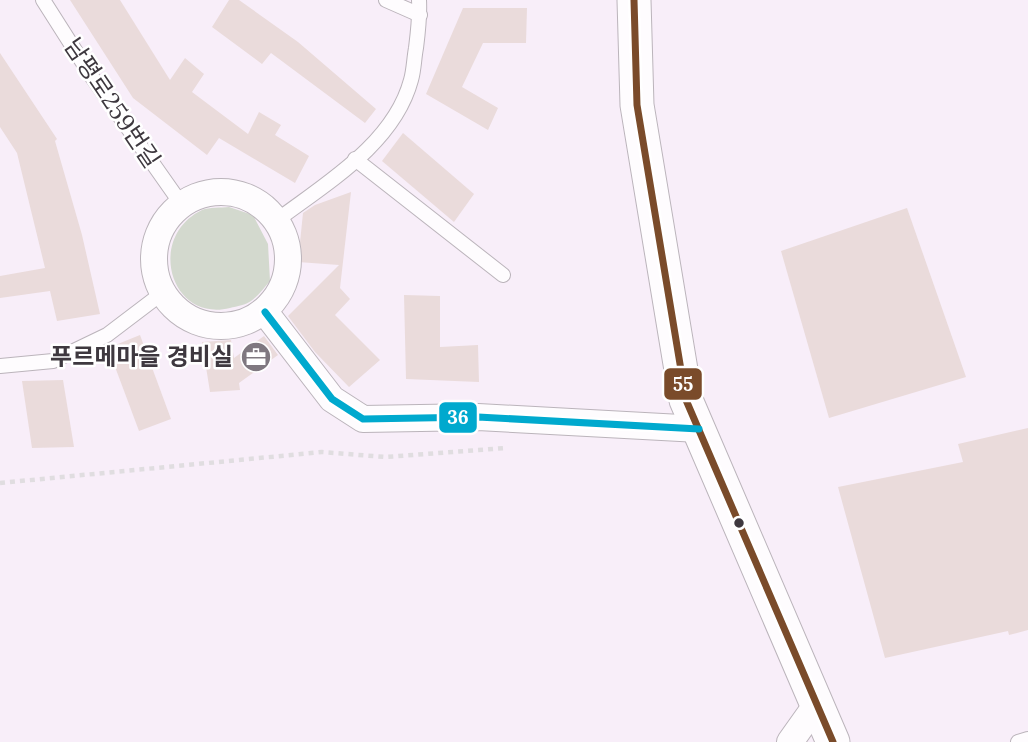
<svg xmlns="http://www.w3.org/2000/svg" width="1028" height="742" font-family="Lora,'Noto Sans KR',serif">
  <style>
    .green { fill: #d3d9ce }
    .building { fill: #eadbdb }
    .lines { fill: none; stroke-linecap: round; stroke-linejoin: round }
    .service-casing { stroke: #bbb4bb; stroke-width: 16 }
    .minor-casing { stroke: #bbb4bb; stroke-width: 28 }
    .tertiary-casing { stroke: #bbb4bb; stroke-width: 35 }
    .path { stroke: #e0dde0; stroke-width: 4.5; stroke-dasharray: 5 5; stroke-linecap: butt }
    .service { stroke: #fefcfe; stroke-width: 14 }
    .minor { stroke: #fefcfe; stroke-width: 26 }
    .tertiary { stroke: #fefcfe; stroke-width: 33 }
    .bus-1-casing { stroke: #fff; stroke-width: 12 }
    .bus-2-casing { stroke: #fff; stroke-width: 12 }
    .bus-1 { stroke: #7a4b2a; stroke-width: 7 }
    .bus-2 { stroke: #00a9ce; stroke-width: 7 }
    .bus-dot { fill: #3e383f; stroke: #fff; stroke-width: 2.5 }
    .labels { text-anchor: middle; stroke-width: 5; stroke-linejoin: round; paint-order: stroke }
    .street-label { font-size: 24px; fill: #3e383f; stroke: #fff }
    .poi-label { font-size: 24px; font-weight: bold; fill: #3e383f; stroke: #fff; text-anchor: end }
    .line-badge { stroke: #fff; stroke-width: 2.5 }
    .badge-label { font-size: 19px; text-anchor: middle; font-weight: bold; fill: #fff }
  </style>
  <rect width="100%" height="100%" fill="#f8eef9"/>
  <path class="green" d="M 229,207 L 253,215 L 268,244 L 270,281 C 264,288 258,296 251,301 C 246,305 237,306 230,308 C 170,323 146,237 202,210 C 209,207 221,208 229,207 Z"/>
  <g class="building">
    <path d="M 70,0 L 120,0 L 170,80 L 185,58 L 204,74 L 192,92 L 248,134 L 259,112 L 281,125 L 275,135 L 309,156 L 295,183 L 219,138 L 207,155 L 133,98 Z"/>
    <path d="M 229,0 L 239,0 L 298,42 L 376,109 L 365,123 L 271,53 L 262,64 L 212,27 Z"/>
    <path d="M 463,8 L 527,8 L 526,43 L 483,43 L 462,87 L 498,108 L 488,130 L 426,94 Z"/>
    <path d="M 0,53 L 57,139 L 55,141 L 82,235 L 100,314 L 57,321 L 50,291 L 0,298 L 0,276 L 45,268 L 17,153 L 0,127 Z"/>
    <path d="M 403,133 L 474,194 L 454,222 L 382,161 Z"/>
    <path d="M 351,192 L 340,288 L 350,299 L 335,315 L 380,360 L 349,387 L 315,352 L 288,316 L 339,265 L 298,262 L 303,213 L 315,205 Z"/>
    <path d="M 907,208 L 966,377 L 829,418 L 781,251 Z"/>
    <path d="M 404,295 L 440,296 L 440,347 L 478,345 L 479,382 L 406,379 Z"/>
    <path d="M 140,335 L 171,419 L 139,431 L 108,348 Z"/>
    <path d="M 264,336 L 278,355 L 239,383 L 240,390 L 210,392 L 202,342 L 231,340 L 234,358 Z"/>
    <path d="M 63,380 L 74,447 L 32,448 L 22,381 Z"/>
    <path d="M 1028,428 L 1028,630 L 1009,635 L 1008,631 L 885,658 L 838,487 L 963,462 L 958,444 Z"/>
  </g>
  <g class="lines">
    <g class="service-casing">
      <g id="service">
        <path d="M 43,0 L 92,77 L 182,205"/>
        <path d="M 386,0 L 420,15"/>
        <path d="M 355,159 L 503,275"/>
        <path d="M 276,221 C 325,184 394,144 411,80 C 414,70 414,58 416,48 C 418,32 420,17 419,0"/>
        <path d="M 0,366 L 53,361 L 107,335 L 161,294"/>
        <path d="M 1018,742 L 1028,739"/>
      </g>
    </g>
    <g class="minor-casing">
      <g id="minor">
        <circle cx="221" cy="259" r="67"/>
        <path d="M 265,312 L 332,399 L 363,419 L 478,417 L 699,429"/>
        <path d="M 790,742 L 817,704"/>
      </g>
    </g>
    <g class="tertiary-casing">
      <path id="tertiary" d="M 634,0 L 637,105 L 686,400 L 833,742"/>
    </g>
    <path class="path" d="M 0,483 L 322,452 L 385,457 L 506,448"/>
    <use href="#service" class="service"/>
    <use href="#minor" class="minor"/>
    <use href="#tertiary" class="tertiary"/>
    <g class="bus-1-casing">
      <path id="bus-1" d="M 634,0 L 637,105 L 686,400 L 833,742"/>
    </g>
    <g class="bus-2-casing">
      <path id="bus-2" d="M 265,312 L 332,399 L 363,419 L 478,417 L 699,429"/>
    </g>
    <use href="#bus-1" class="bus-1"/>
    <use href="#bus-2" class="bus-2"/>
  </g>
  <defs>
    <g id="office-disc" transform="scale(1.575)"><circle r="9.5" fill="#7f7880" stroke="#fff"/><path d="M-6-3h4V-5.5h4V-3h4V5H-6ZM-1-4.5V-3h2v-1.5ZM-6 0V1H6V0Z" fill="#fff"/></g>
  </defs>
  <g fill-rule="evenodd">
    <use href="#office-disc" x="256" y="357"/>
  </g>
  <circle class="bus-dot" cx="739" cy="523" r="6"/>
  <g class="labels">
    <g class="street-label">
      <text transform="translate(112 103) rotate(56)" y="8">남평로259번길</text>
    </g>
    <g class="poi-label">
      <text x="233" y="365">푸르메마을 경비실</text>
    </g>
  </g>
  <g class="line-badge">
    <rect x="663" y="367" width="40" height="34" rx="7" fill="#7a4b2a"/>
    <rect x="438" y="401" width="40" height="33" rx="7" fill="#00a9ce"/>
  </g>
  <g class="badge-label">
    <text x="683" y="391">55</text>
    <text x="458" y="424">36</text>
  </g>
</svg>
